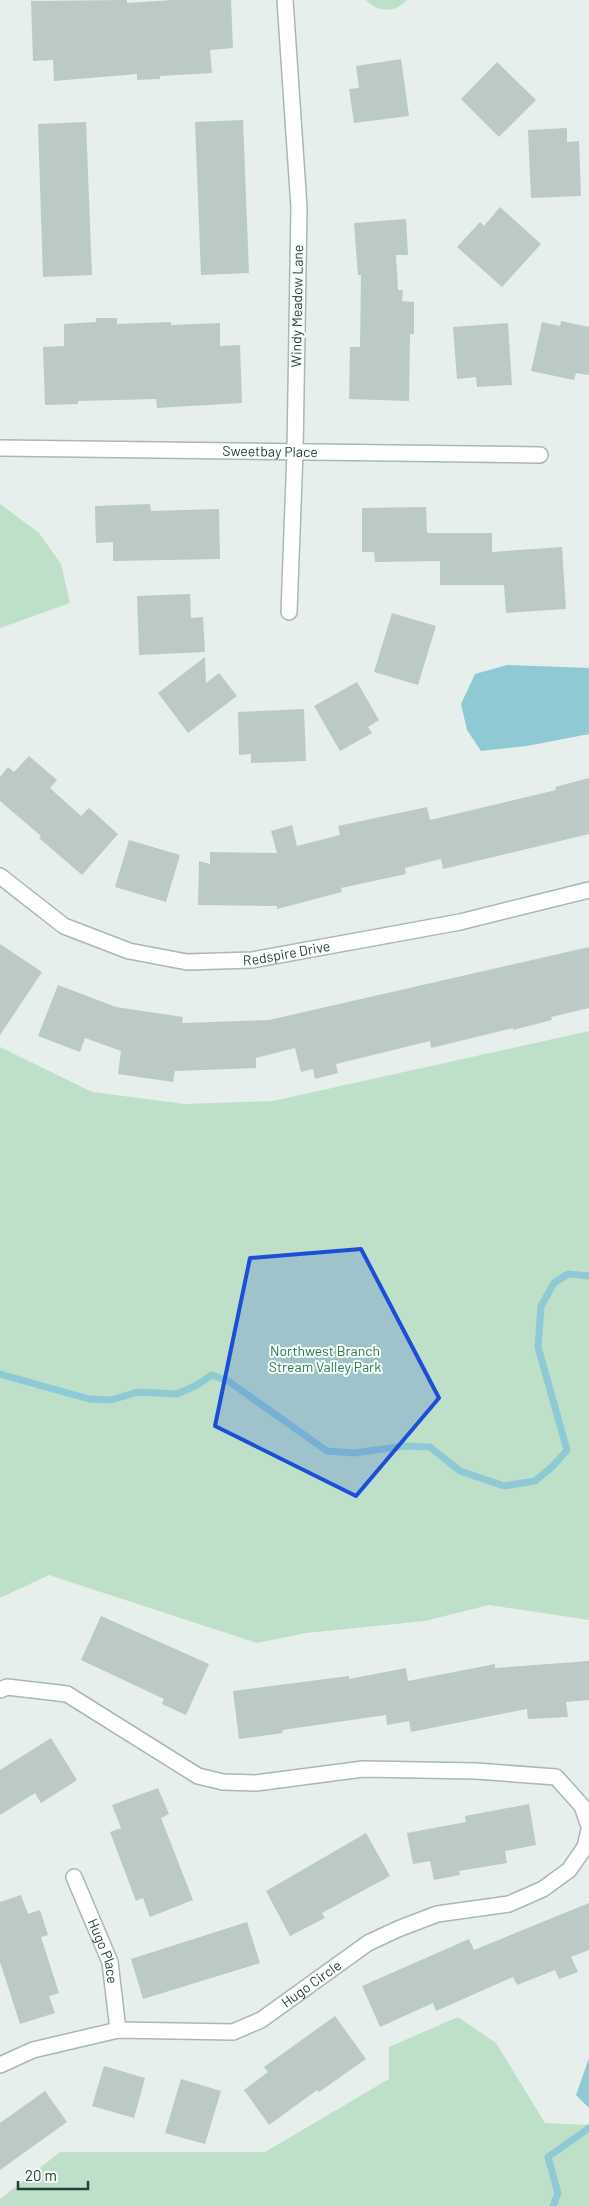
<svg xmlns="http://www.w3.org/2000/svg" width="589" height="2206" font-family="Barlow,sans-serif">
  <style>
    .green { fill: #bfe0c8 }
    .water { fill: #8ec9d4 }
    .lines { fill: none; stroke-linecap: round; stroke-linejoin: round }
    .stream { stroke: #8ec9d4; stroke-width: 7 }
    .building { fill: #bbcac4 }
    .minor-casing { stroke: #a8b8b2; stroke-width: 18 }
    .minor { stroke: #fff; stroke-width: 15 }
    .marked { fill: #1d4ed8; fill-opacity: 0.2; stroke: #1d4ed8; stroke-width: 4; stroke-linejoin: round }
    .labels { text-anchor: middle; stroke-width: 4; stroke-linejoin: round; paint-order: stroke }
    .street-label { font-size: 14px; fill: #24423a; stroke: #f7fbf9 }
    .park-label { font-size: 14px; fill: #2d7a4b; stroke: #f7fbf9 }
  </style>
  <rect width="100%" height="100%" fill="#e6efeb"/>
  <g class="green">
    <path d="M 366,0 L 407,0 C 395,13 378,13 366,0 Z"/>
    <path d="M 0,504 L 39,533 L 61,564 L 70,603 L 0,628 Z"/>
    <path d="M 589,1031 L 589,1620 L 489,1605 L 425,1621 L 306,1633 L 257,1643 L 49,1575 L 0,1598 L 0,1047 L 92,1092 L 185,1104 L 273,1101 Z"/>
    <path d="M 458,2017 L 496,2043 L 545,2123 L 589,2125 L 589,2206 L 0,2206 L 0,2199 L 60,2152 L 265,2152 L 389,2079 L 389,2047 Z"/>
  </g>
  <g class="water">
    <path d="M 507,665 L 589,668 L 589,734 L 527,746 L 481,751 L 467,730 L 461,704 L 475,674 Z"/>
    <path d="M 589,2058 L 589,2108 L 576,2095 Z"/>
  </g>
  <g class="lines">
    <g class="stream">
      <path d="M 0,1374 L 89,1399 L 111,1400 L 138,1392 L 177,1394 L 197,1385 L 212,1375 L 228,1381 L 327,1451 L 354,1453 L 405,1446 L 430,1447 L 460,1471 L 504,1486 L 535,1481 L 553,1466 L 567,1450 L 538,1347 L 541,1306 L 554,1283 L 568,1274 L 589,1276"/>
      <path d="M 553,2206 L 558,2193 L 548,2157 L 589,2128"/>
    </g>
  </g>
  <g class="building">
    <path d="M 127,0 L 127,3 L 173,0 L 231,0 L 233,48 L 210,50 L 212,73 L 160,76 L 160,79 L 137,80 L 137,74 L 54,81 L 53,60 L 33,61 L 31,1 Z"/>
    <path d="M 401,59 L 409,116 L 354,123 L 349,89 L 359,88 L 356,66 Z"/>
    <path d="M 497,62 L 536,100 L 499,137 L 461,99 Z"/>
    <path d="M 243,120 L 249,273 L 201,275 L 195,122 Z"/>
    <path d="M 86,122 L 92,275 L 43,277 L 38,124 Z"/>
    <path d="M 567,128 L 567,142 L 579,141 L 581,196 L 531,198 L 528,130 Z"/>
    <path d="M 500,207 L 541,244 L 502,287 L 457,247 L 480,222 L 484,226 Z"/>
    <path d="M 406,219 L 408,255 L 396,255 L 398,290 L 403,290 L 402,301 L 414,302 L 414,334 L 410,334 L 409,401 L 349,399 L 350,347 L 360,347 L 361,275 L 358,275 L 354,223 Z"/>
    <path d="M 96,318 L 117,318 L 117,324 L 171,322 L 171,325 L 220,323 L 220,346 L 240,345 L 242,403 L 157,408 L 156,399 L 78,401 L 78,404 L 45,405 L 43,347 L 64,346 L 64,324 L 96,322 Z"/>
    <path d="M 561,321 L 589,327 L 589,375 L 576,373 L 574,380 L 531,371 L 542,322 L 560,326 Z"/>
    <path d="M 508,323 L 512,385 L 477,387 L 476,377 L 457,379 L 453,327 Z"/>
    <path d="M 150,504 L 151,511 L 219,509 L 220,559 L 113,561 L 113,542 L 96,543 L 95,506 Z"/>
    <path d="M 426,507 L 427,533 L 492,533 L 492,552 L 562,547 L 566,609 L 506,613 L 504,585 L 440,585 L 440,561 L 375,562 L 374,552 L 362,552 L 362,508 Z"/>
    <path d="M 190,594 L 191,618 L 203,617 L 205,652 L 139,655 L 137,596 Z"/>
    <path d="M 392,613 L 436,626 L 418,685 L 374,672 Z"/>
    <path d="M 205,657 L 206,683 L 219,673 L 237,696 L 188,733 L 158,693 Z"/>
    <path d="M 357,682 L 379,720 L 368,727 L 372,733 L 340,751 L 314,706 Z"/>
    <path d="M 304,709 L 306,761 L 251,763 L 251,754 L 239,755 L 238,712 Z"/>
    <path d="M 29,756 L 57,780 L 50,788 L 81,816 L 89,808 L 118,834 L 82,875 L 39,838 L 41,836 L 0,801 L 0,777 L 8,767 L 14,772 Z"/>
    <path d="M 589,778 L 589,834 L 443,869 L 441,859 L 405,868 L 406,874 L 341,888 L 342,892 L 277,909 L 277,906 L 198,905 L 199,861 L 210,864 L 210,852 L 277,853 L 271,831 L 292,825 L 297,846 L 340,835 L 338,826 L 427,807 L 430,820 L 556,790 L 555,787 Z"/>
    <path d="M 129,840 L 180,855 L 166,902 L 115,887 Z"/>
    <path d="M 0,944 L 42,972 L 0,1035 Z"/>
    <path d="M 589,947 L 589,1008 L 551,1017 L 552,1020 L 513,1030 L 513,1028 L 431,1048 L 430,1041 L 336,1064 L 338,1073 L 315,1079 L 313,1069 L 301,1072 L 295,1048 L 256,1058 L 256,1068 L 175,1071 L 173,1082 L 118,1074 L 121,1051 L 85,1038 L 80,1052 L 38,1036 L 58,985 L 116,1007 L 183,1017 L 182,1023 L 269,1020 Z"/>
    <path d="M 101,1616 L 209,1664 L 186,1715 L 162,1704 L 164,1699 L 81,1660 Z"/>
    <path d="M 589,1661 L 589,1700 L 566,1702 L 568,1717 L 528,1719 L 527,1709 L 411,1732 L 409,1721 L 387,1725 L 386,1715 L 282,1730 L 283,1733 L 239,1739 L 233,1691 L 349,1676 L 349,1679 L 406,1668 L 408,1681 L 495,1664 L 495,1668 Z"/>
    <path d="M 51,1738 L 77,1780 L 41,1803 L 35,1793 L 0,1815 L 0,1770 Z"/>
    <path d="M 158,1788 L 169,1814 L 161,1818 L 193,1900 L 150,1917 L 143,1898 L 136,1901 L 110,1832 L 121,1828 L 112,1805 Z"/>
    <path d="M 529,1804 L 536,1845 L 505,1851 L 507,1863 L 459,1871 L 460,1875 L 434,1880 L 430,1861 L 413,1864 L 407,1833 L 466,1822 L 465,1816 Z"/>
    <path d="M 366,1833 L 390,1876 L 322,1913 L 325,1918 L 290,1936 L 266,1891 Z"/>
    <path d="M 21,1895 L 28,1914 L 40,1910 L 48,1935 L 41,1937 L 59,1993 L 49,1996 L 55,2013 L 20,2024 L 0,1962 L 0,1902 Z"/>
    <path d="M 589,1903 L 589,1950 L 571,1957 L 578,1972 L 559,1979 L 555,1970 L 517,1985 L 513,1977 L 436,2011 L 433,2003 L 380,2027 L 362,1986 L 469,1939 L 474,1950 Z"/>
    <path d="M 247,1922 L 260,1963 L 143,1999 L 131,1959 Z"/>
    <path d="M 335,2016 L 366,2059 L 319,2092 L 317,2090 L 269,2125 L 244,2090 L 268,2072 L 264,2067 Z"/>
    <path d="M 104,2066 L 145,2078 L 134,2118 L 92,2106 Z"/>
    <path d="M 181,2079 L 221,2091 L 205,2144 L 165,2133 Z"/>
    <path d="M 45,2091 L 67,2122 L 0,2170 L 0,2123 Z"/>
  </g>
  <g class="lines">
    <g class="minor-casing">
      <g id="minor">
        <path d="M 285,0 L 299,207 L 295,452 L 289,612"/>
        <path id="s1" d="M 0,448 L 540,455"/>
        <path id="s2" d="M 0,876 L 64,926 L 129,951 L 187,962 L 252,960 L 460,922 L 589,890"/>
        <path d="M 0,1690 L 7,1687 L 67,1694 L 198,1776 L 223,1782 L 256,1783 L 363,1769 L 476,1771 L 556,1777 L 582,1806 L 589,1826"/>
        <path id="s3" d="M 74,1877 L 110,1962 L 118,2030"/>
        <path id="s4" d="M 0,2065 L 33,2050 L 118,2030 L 233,2032 L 261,2020 L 368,1943 L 398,1929 L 437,1914 L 509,1904 L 543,1889 L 569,1870 L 585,1847 L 589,1830"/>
      </g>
    </g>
    <use href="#minor" class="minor"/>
  </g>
  <path class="marked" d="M 361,1249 L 439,1398 L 356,1496 L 215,1426 L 250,1258 Z"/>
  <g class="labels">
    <g class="street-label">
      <text transform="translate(297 306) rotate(-89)" y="5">Windy Meadow Lane</text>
      <text dy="5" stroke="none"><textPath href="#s1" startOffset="270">Sweetbay Place</textPath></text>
      <text dy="5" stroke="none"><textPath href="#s2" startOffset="310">Redspire Drive</textPath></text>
      <text dy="5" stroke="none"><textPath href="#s3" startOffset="80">Hugo Place</textPath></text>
      <text dy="5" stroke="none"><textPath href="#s4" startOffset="331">Hugo Circle</textPath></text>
    </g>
    <g class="park-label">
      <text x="325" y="1356">Northwest Branch<tspan x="325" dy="16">Stream Valley Park</tspan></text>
    </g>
  </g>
  <path d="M18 2181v8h70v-8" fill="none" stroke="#24423a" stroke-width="2.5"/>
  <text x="25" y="2181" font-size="15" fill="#24423a" stroke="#f7fbf9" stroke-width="4" paint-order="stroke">20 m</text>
</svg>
